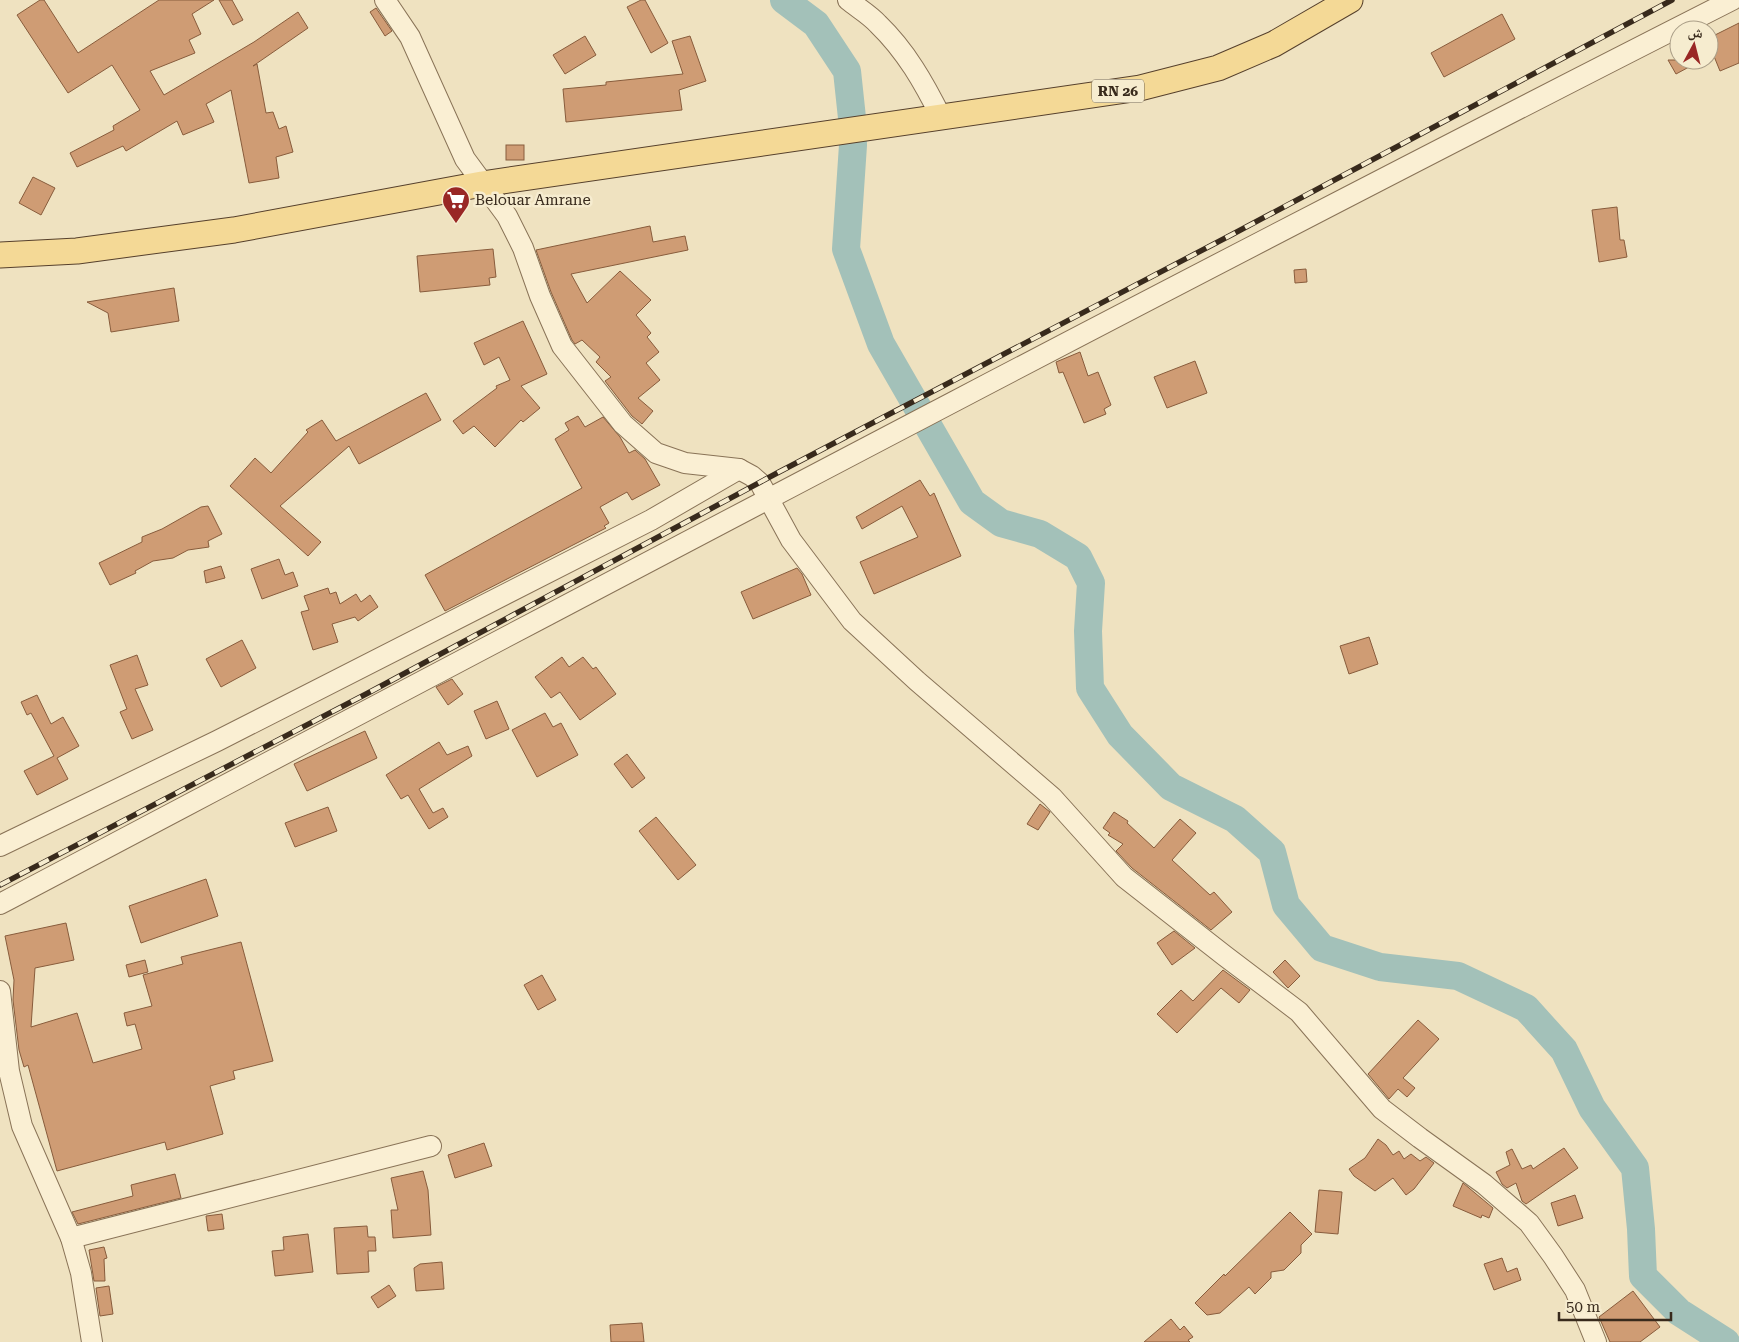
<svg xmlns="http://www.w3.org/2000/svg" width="1739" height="1342" font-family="'Roboto Serif','Noto Naskh Arabic',serif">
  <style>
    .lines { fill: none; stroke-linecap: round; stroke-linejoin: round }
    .river { stroke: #a3c1b9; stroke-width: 28 }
    .building { fill: #cf9c74; stroke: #885c3c }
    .minor-casing { stroke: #897357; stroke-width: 22 }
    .major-casing { stroke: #56402c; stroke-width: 27 }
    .minor { stroke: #faefd3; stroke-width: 20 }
    .major { stroke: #f4d996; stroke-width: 25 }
    .rail-casing { stroke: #382a1c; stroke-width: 5.5 }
    .rail { stroke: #f6eccf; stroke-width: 4; stroke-dasharray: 11; stroke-linecap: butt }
    .labels { text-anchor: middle; stroke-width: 5; stroke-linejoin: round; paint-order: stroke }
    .shield { fill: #f6eccf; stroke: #716452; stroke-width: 1 }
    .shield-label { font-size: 14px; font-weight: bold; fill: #382a1c }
    .poi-label { font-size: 15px; fill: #382a1c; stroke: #f6eccf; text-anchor: start }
  </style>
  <rect width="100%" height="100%" fill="#efe2c0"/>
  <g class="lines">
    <path class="river" d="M 784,0 L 816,24 L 847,71 L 852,118 L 853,145 L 846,249 L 881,344 L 972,502 L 1001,523 L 1040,534 L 1078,557 L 1091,583 L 1088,631 L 1090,688 L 1120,735 L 1171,787 L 1235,819 L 1272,852 L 1286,905 L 1322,948 L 1380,967 L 1458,976 L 1526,1008 L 1564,1050 L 1592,1108 L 1635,1168 L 1641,1229 L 1643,1276 L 1679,1312 L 1726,1342"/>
  </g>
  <g class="building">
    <path d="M 40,0 L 44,0 L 78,53 L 159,0 L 214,0 L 192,14 L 201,34 L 189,40 L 195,53 L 150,71 L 164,95 L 254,42 L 298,12 L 308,28 L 253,66 L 257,64 L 266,113 L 273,112 L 279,129 L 286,126 L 293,152 L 276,157 L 279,178 L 249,183 L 231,90 L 206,104 L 214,122 L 183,135 L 177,121 L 126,151 L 123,146 L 77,167 L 70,153 L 114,130 L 113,126 L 140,110 L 112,65 L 68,93 L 17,15 Z"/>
    <path d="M 219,0 L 232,0 L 243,20 L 233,25 Z"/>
    <path d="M 641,0 L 645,0 L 668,43 L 651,53 L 627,7 Z"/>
    <path d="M 376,8 L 392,31 L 385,36 L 370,12 Z"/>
    <path d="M 1502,14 L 1515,39 L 1444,77 L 1431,53 Z"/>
    <path d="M 1739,23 L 1739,63 L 1720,71 L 1709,44 L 1709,38 Z"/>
    <path d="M 585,36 L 596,55 L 565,74 L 553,55 Z"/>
    <path d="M 690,36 L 706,81 L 679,90 L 682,110 L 566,122 L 563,89 L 606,85 L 606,82 L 683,74 L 672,41 Z"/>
    <path d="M 1668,60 L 1702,60 L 1676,74 Z"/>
    <rect x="506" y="145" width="18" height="15"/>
    <path d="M 33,177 L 55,188 L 41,215 L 19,203 Z"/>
    <path d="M 1617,207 L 1620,240 L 1624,240 L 1627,257 L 1599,262 L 1592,210 Z"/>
    <path d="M 650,226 L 653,242 L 685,236 L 688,250 L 571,274 L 587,303 L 620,271 L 651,300 L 636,315 L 651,333 L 647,337 L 659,352 L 646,363 L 660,380 L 638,398 L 653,411 L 642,424 L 632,416 L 605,381 L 611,377 L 596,362 L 600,357 L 582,340 L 575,344 L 572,340 L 551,292 L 536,250 Z"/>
    <path d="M 493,249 L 496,277 L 489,278 L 490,285 L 420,292 L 417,256 Z"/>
    <path d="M 1306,269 L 1307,282 L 1295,283 L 1294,270 Z"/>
    <path d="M 174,288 L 179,321 L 111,332 L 108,313 L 87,302 Z"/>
    <path d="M 523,321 L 547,374 L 521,386 L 540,408 L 523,422 L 521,420 L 495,447 L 474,426 L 463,434 L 453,421 L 497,388 L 496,386 L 510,380 L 499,357 L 484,365 L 474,343 Z"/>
    <path d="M 1080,352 L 1088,376 L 1098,372 L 1111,405 L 1104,409 L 1106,414 L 1084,423 L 1063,372 L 1059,373 L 1056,362 Z"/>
    <path d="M 1195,361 L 1207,393 L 1167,408 L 1154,377 Z"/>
    <path d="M 426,393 L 441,420 L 359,464 L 349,446 L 280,506 L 321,542 L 308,556 L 230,486 L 255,458 L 271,473 L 308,432 L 306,430 L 322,420 L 336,441 Z"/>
    <path d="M 578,416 L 585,427 L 603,417 L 620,437 L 629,453 L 635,450 L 645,459 L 660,485 L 632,500 L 627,492 L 600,507 L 609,523 L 604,526 L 606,528 L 445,611 L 425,575 L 582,488 L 555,439 L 569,430 L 565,423 Z"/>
    <path d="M 920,480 L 930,496 L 934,493 L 961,556 L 874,594 L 860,562 L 918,537 L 902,506 L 862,529 L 856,517 Z"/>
    <path d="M 208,506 L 222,534 L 208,541 L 209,547 L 188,550 L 173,558 L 153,561 L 135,571 L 136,573 L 110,585 L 99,563 L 142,542 L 142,537 L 162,529 L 201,507 Z"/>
    <path d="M 279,559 L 285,575 L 293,572 L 298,586 L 262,599 L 251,569 Z"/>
    <path d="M 221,566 L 225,578 L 206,583 L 204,571 Z"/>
    <path d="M 797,568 L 802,574 L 811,595 L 753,619 L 741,592 Z"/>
    <path d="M 328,588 L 330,594 L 336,592 L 340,604 L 356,594 L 361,602 L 370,595 L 378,607 L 358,621 L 355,617 L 332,624 L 338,642 L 313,650 L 301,612 L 309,610 L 304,596 Z"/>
    <path d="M 1369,637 L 1378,664 L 1349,674 L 1340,646 Z"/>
    <path d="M 242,640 L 256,668 L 221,687 L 206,659 Z"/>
    <path d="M 137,655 L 148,685 L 135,689 L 153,730 L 132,739 L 120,712 L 127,709 L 110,665 Z"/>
    <path d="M 562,657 L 569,667 L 583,657 L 593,669 L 596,667 L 616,694 L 580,720 L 560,692 L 551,698 L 535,677 Z"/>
    <path d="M 452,679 L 463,694 L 448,705 L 436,687 Z"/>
    <path d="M 37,695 L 51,724 L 63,717 L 79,746 L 57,758 L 68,779 L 37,795 L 24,771 L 54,756 L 31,713 L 27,715 L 21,702 Z"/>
    <path d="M 497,701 L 509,729 L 486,739 L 474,711 Z"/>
    <path d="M 545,713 L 553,727 L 561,723 L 578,755 L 537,777 L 512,730 Z"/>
    <path d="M 365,731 L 377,758 L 307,791 L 294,764 Z"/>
    <path d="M 439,742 L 447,755 L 468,746 L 472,756 L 419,789 L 433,813 L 443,808 L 448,817 L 429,829 L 408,795 L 401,799 L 386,775 Z"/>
    <path d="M 627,754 L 645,778 L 632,788 L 614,764 Z"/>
    <path d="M 1040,804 L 1050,812 L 1038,830 L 1027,824 Z"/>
    <path d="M 328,807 L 337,831 L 295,847 L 285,823 Z"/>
    <path d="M 1114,812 L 1128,821 L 1127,823 L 1154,848 L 1180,819 L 1196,833 L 1172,860 L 1210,895 L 1214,892 L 1232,912 L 1211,930 L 1132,868 L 1116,851 L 1123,844 L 1108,835 L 1110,833 L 1103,828 Z"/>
    <path d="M 656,817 L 696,865 L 678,880 L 639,831 Z"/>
    <path d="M 206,879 L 218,916 L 141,943 L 129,906 Z"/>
    <path d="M 66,923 L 74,960 L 35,968 L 31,1027 L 77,1013 L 93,1063 L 142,1049 L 135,1024 L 127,1026 L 124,1013 L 152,1006 L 143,975 L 183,964 L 181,957 L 241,942 L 273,1061 L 233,1071 L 235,1079 L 210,1086 L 223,1134 L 167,1150 L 165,1142 L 57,1171 L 28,1065 L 24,1067 L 19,1050 L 13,1000 L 14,980 L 5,936 Z"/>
    <path d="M 1174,931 L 1195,948 L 1172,965 L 1157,943 Z"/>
    <path d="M 145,960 L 148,972 L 129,977 L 126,965 Z"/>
    <path d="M 1285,960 L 1300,976 L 1288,988 L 1273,972 Z"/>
    <path d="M 1223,970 L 1250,990 L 1239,1003 L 1221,988 L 1177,1033 L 1157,1014 L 1181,990 L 1193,1001 Z"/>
    <path d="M 542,975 L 556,1000 L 538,1010 L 524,985 Z"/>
    <path d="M 1418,1020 L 1439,1039 L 1403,1078 L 1415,1088 L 1407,1097 L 1398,1089 L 1389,1099 L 1368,1074 Z"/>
    <path d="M 1378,1139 L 1386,1145 L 1393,1155 L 1399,1151 L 1404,1159 L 1411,1154 L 1420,1161 L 1426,1157 L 1434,1163 L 1414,1189 L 1406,1195 L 1393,1178 L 1375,1191 L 1354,1176 L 1349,1169 L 1365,1158 Z"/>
    <path d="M 484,1143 L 492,1166 L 455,1178 L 448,1155 Z"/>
    <path d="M 1564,1148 L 1578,1168 L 1526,1204 L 1522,1201 L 1516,1183 L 1507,1188 L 1502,1184 L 1496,1172 L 1510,1165 L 1506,1152 L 1512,1149 L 1522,1169 L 1531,1165 L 1533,1169 Z"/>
    <path d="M 423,1171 L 428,1190 L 431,1235 L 393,1238 L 391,1210 L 398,1210 L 391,1178 Z"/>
    <path d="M 175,1174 L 181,1198 L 78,1224 L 72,1212 L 133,1196 L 131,1185 Z"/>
    <path d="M 1463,1183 L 1493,1208 L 1489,1218 L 1482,1215 L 1481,1218 L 1453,1206 Z"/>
    <path d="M 1319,1190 L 1342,1192 L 1338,1234 L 1315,1232 Z"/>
    <path d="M 1575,1195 L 1583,1218 L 1558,1226 L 1551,1203 Z"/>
    <path d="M 1290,1212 L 1312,1234 L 1301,1245 L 1301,1253 L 1284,1270 L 1271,1272 L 1271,1278 L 1255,1294 L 1249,1287 L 1220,1313 L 1207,1315 L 1195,1303 L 1224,1274 L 1225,1276 Z"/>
    <path d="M 222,1214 L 224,1229 L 208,1231 L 206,1216 Z"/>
    <path d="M 367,1226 L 368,1237 L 375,1237 L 376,1251 L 368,1251 L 369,1272 L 337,1274 L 334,1228 Z"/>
    <path d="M 308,1234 L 313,1272 L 275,1276 L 272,1251 L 284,1250 L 283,1237 Z"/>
    <path d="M 104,1247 L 107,1258 L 104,1259 L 105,1281 L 94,1281 L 89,1250 Z"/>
    <path d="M 1502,1258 L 1507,1272 L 1517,1268 L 1521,1280 L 1494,1290 L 1484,1264 Z"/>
    <path d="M 442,1262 L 444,1289 L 416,1291 L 414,1268 L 420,1264 Z"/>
    <path d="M 389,1285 L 396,1296 L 378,1308 L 371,1297 Z"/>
    <path d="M 109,1286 L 113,1314 L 100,1316 L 96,1288 Z"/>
    <path d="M 1633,1291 L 1660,1327 L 1640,1342 L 1610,1342 L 1599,1317 Z"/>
    <path d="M 1171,1319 L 1180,1330 L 1184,1326 L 1193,1337 L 1188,1340 L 1190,1342 L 1144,1342 Z"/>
    <path d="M 642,1323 L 644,1342 L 611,1342 L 610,1325 Z"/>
  </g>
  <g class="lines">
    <g class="minor-casing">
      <g id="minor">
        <path d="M 385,0 L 410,37 L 465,159 L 507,216 L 523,248 L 540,296 L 562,346 L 623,424 L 656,453 L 685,463 L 739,469 L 752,476 L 760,483 L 791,540 L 852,621 L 917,681 L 1052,797 L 1124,877 L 1225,956 L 1299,1012 L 1382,1109 L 1420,1138 L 1484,1184 L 1529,1223 L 1553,1256 L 1575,1290 L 1596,1342"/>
        <path d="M 848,0 C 858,8 870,15 878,24 C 906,51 924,83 941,117"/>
        <path d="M 0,846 L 217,741 L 651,520 L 739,469"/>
        <path d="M 0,904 C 576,600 1151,295 1732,0"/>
        <path d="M 0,991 L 9,1071 L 22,1126 L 71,1238 L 81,1273 L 92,1342"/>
        <path d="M 71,1238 L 431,1146"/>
      </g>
    </g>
    <g class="major-casing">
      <path id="major" d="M 0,255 L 77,251 L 234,230 L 482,184 L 1140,88 L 1218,68 L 1274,44 L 1350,0"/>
    </g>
    <use href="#minor" class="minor"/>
    <use href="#major" class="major"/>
    <g class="rail-casing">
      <path id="rail" d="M 0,885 L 368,693 L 779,472 L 1233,234 L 1672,0"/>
    </g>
    <use href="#rail" class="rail"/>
  </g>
  <defs>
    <g id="supermarket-pin" transform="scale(1.4375)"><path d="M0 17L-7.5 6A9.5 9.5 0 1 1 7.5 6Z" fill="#992725" stroke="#f6eccf"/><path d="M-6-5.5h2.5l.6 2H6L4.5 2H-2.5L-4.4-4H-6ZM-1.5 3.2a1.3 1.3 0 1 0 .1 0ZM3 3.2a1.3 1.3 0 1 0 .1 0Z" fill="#fff"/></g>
  </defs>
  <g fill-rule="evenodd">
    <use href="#supermarket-pin" x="456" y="200"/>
  </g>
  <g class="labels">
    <rect class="shield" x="1092" y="79.5" width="52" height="23" rx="4"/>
    <g class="shield-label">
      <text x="1118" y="96">RN 26</text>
    </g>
    <g class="poi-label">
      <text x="475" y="205">Belouar Amrane</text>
    </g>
  </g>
  <g transform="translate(1694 45) rotate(7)"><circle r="24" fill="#f6eccf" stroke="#aa9e87"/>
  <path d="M0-4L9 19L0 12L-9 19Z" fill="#992725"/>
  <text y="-8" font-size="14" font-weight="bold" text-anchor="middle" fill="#382a1c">ش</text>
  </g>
  <path d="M1559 1312v8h112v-8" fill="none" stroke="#382a1c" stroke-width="2.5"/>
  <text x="1566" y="1312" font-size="15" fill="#382a1c" stroke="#f6eccf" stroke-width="4" paint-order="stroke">50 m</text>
</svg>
